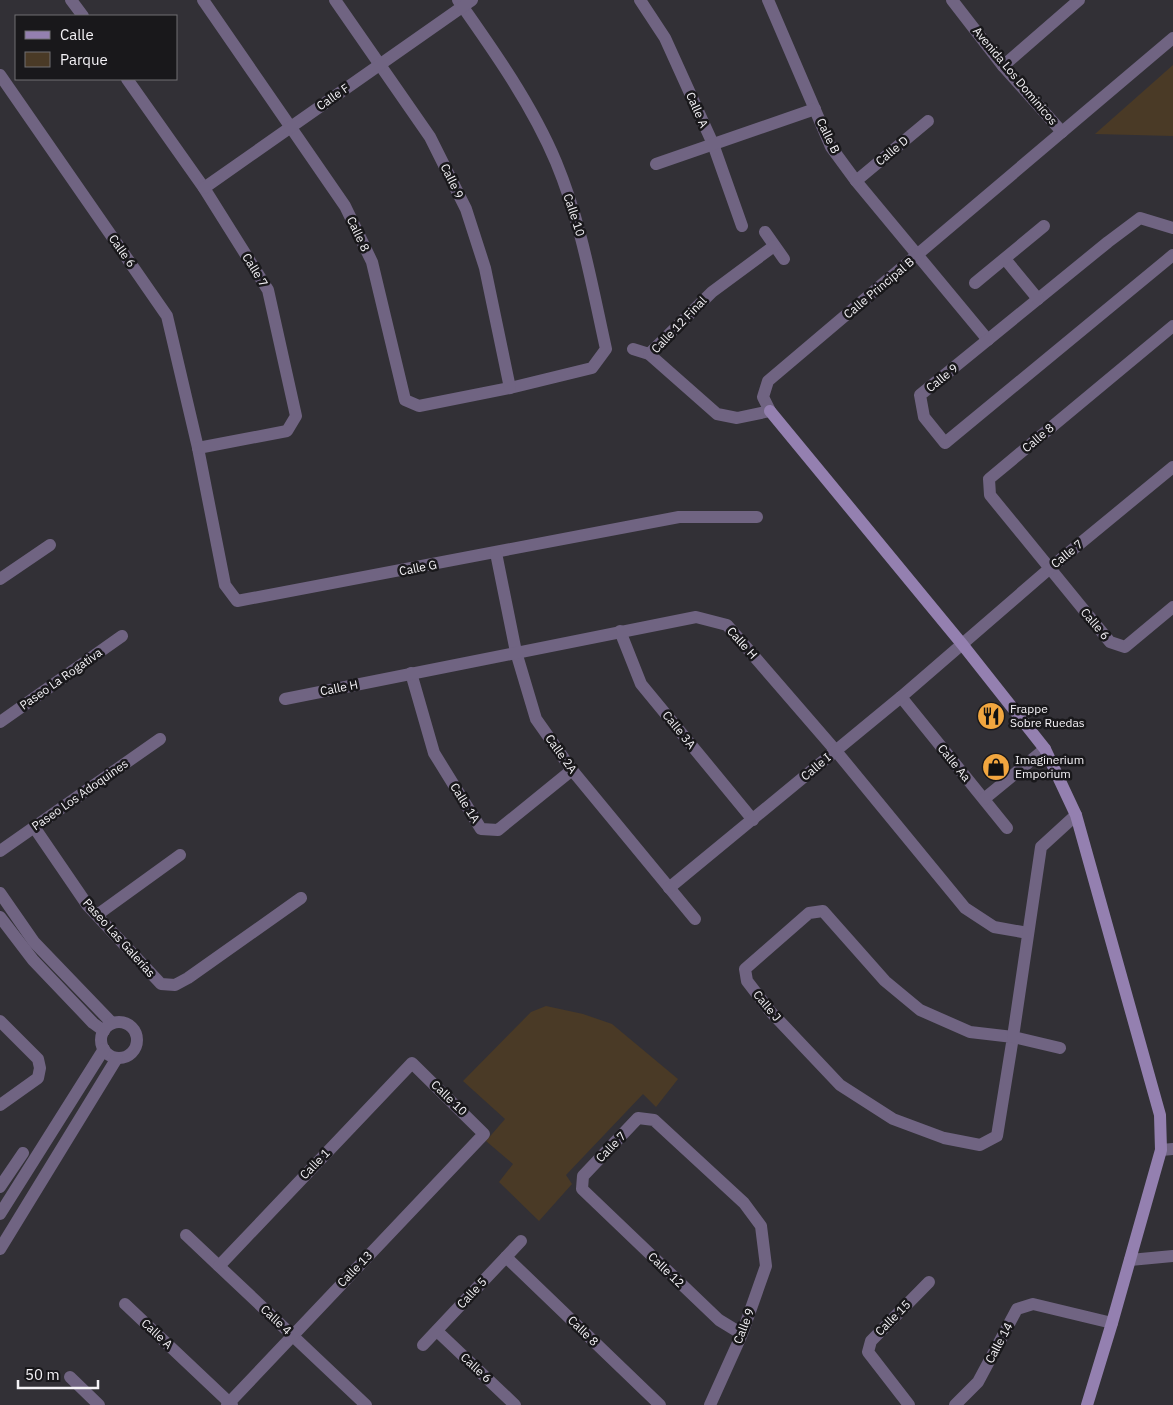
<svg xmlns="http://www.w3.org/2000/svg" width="1173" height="1405" font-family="'IBM Plex Sans',sans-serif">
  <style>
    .green { fill: #4a3a26 }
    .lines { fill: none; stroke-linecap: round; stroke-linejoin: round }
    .street { stroke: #706482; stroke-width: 12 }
    .secondary { stroke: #9480b0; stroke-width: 12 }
    .labels { text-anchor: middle; stroke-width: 5; stroke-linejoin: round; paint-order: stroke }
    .street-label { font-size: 12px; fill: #f4f2f6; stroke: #19181b }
    .poi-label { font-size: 12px; fill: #f4f2f6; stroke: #19181b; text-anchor: start }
  </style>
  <rect width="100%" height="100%" fill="#323036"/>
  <g class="green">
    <path d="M 1173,65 L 1173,136 L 1095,134 Z"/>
    <path d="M 546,1006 L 583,1014 L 612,1024 L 678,1079 L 656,1107 L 643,1094 L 566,1175 L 572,1184 L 539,1221 L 499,1182 L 513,1164 L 486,1141 L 505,1119 L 463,1081 L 531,1012 Z"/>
  </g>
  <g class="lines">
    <g class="street">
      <path d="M 71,0 L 83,16"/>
      <path d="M 203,0 L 345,206 L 372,262 L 405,400 L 419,406 L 510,388 L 592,368 L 606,349 C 592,286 581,222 556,162 C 532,105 494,51 458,0"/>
      <path d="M 335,0 L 430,137 L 466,209 L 485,268 L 510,388"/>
      <path d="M 640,0 L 665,38 L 713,144 L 742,226"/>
      <path d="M 768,0 L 831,147 L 856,181 L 988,340"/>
      <path d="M 952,0 L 1003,66 L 1062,132"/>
      <path d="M 1003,66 L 1079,0"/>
      <path d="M 0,75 L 167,316 L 198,448 L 225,585 L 237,601 L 679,517 L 757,517"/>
      <path d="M 127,79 L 204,188 L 268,290 L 296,416 L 287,431 L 198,448"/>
      <path d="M 656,164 L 815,109"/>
      <path d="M 856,181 L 928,121"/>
      <path d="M 204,188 L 472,0"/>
      <path d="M 1173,228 L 1140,218 L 1108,242 L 920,395 L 924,417 L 945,443 L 1173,255"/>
      <path d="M 765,232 L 784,259"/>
      <path d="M 1005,259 L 1038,299"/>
      <path d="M 975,283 L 1044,226"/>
      <path d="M 1173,326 L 989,479 L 990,495 L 1110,642 L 1125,647 L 1173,607"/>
      <path d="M 633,349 L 649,354 L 717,414 L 737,418 L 770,411 L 763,397 L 768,381 L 1173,38"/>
      <path d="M 649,354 L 712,292 L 774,246"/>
      <path d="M 496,553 L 516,652 L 536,719 L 572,770 L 695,919"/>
      <path d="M 0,579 L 50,545"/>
      <path d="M 620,631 L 641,684 L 753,820"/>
      <path d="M 411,673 L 434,753 L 481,829 L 498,830 L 572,770"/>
      <path d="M 901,697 L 1007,828"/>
      <path d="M 285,699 L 696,617 L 727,625 L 836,751 L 965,908 L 994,927 L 1028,933"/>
      <path d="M 0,722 L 122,636"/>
      <path d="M 984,799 L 1045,749"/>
      <path d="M 34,827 L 88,906 L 161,984 L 175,985 L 188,978 L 301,898"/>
      <path d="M 0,851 L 160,739"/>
      <path d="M 669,888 L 901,697 L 1049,569 L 1173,467"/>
      <path d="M 0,893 L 34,942 L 112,1023"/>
      <path d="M 823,911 L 885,981 L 920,1010 L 970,1032 L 1013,1037 L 997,1136 L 980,1145 L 944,1138 L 893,1119 L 840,1085 L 770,1011 L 747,981 L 745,969 L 809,913 Z"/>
      <path d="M 97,915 L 180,855"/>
      <path d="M 0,917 L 33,960 L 93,1023 L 104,1031"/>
      <path d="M 0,1021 L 38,1059 L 40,1068 L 38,1078 L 0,1105"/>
      <circle cx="119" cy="1040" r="18"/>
      <path d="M 1060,1048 L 1013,1037 L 1041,847 L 1076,815"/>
      <path d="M 1161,1150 L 1173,1149"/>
      <path d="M 0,1187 L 23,1153"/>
      <path d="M 0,1214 L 104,1049"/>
      <path d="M 186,1235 L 366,1405"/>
      <path d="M 0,1249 L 117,1058"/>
      <path d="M 506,1257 L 660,1405"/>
      <path d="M 1130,1260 L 1173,1256"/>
      <path d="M 219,1266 L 412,1063 L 484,1134 L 227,1405"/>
      <path d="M 125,1304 L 232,1405"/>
      <path d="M 437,1331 L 515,1405"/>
      <path d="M 423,1345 L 521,1241"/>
      <path d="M 70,1377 L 99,1405"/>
      <path d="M 710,1405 L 742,1334 L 766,1266 L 761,1226 L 744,1203 L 654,1120 L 638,1118 L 583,1176 L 582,1189 L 719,1320 L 742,1334"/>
      <path d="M 909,1405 L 868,1352 L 871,1341 L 929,1282"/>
      <path d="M 955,1405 L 978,1382 L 1017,1309 L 1033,1304 L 1112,1323"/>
    </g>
    <path class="secondary" d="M 770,411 L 962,644 L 1045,749 L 1076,815 L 1160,1115 L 1161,1150 L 1112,1323 L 1087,1405"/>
  </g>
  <defs>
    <g id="restaurant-disc" transform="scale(1.4375)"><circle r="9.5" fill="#f1a63f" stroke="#19181b"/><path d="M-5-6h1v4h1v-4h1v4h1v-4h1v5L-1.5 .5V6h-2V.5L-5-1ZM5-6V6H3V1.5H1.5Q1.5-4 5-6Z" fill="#111"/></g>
    <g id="shop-disc" transform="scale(1.4375)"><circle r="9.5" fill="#f1a63f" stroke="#19181b"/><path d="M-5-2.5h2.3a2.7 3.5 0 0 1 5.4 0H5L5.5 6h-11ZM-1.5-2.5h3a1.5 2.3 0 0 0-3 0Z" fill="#111"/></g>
  </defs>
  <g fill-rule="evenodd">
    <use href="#restaurant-disc" x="991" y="716"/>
    <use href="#shop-disc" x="996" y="767"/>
  </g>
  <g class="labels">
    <g class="street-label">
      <text transform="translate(1015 76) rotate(50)" y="4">Avenida Los Dominicos</text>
      <text transform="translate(333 97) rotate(-35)" y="4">Calle F</text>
      <text transform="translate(697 110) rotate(66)" y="4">Calle A</text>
      <text transform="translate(828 136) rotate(64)" y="4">Calle B</text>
      <text transform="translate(892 151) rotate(-40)" y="4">Calle D</text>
      <text transform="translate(452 181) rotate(64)" y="4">Calle 9</text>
      <text transform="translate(574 215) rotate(72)" y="4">Calle 10</text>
      <text transform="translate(358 234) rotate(65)" y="4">Calle 8</text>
      <text transform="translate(122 251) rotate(55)" y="4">Calle 6</text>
      <text transform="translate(255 270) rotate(58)" y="4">Calle 7</text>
      <text transform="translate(879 288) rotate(-40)" y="4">Calle Principal B</text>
      <text transform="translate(679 325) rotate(-46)" y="4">Calle 12 Final</text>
      <text transform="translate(942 378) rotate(-39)" y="4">Calle 9</text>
      <text transform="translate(1038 438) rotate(-40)" y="4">Calle 8</text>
      <text transform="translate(1067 554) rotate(-39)" y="4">Calle 7</text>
      <text transform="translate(418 568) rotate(-11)" y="4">Calle G</text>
      <text transform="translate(1095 624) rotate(50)" y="4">Calle 6</text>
      <text transform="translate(742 643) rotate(48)" y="4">Calle H</text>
      <text transform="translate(61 679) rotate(-35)" y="4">Paseo La Rogativa</text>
      <text transform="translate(339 688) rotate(-11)" y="4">Calle H</text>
      <text transform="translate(679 730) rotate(51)" y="4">Calle 3A</text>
      <text transform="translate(561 754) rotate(54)" y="4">Calle 2A</text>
      <text transform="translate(954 763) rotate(51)" y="4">Calle Aa</text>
      <text transform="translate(816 767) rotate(-40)" y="4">Calle I</text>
      <text transform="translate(80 795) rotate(-35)" y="4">Paseo Los Adoquines</text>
      <text transform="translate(465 803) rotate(58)" y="4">Calle 1A</text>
      <text transform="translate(119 938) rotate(48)" y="4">Paseo Las Galerías</text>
      <text transform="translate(767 1006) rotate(50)" y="4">Calle J</text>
      <text transform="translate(449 1098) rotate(44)" y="4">Calle 10</text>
      <text transform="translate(611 1147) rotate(-46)" y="4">Calle 7</text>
      <text transform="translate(315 1164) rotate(-46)" y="4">Calle 1</text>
      <text transform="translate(355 1269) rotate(-46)" y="4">Calle 13</text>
      <text transform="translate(666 1270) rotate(44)" y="4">Calle 12</text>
      <text transform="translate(472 1293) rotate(-47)" y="4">Calle 5</text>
      <text transform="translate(893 1318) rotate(-45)" y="4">Calle 15</text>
      <text transform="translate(276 1320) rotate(43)" y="4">Calle 4</text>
      <text transform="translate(744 1326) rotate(-69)" y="4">Calle 9</text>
      <text transform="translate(583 1331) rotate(44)" y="4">Calle 8</text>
      <text transform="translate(157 1334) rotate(43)" y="4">Calle A</text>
      <text transform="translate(999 1343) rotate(-62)" y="4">Calle 14</text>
      <text transform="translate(476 1368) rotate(43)" y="4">Calle 6</text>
    </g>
    <g class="poi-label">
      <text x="1010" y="713">Frappe<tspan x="1010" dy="14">Sobre Ruedas</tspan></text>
      <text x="1015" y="764">Imaginerium<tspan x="1015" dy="14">Emporium</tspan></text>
    </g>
  </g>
  <rect x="15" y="15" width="162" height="65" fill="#19181b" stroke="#716f73"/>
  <rect x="25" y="31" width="25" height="8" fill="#9480b0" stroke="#716f73"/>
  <text x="60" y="40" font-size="15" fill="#f4f2f6">Calle</text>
  <rect x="25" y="52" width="25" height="15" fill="#4a3a26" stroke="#716f73"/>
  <text x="60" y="65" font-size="15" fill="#f4f2f6">Parque</text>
  <path d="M18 1380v8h80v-8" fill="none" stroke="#f4f2f6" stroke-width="2.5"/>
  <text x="25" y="1380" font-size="15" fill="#f4f2f6" stroke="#19181b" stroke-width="4" paint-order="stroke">50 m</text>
</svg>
